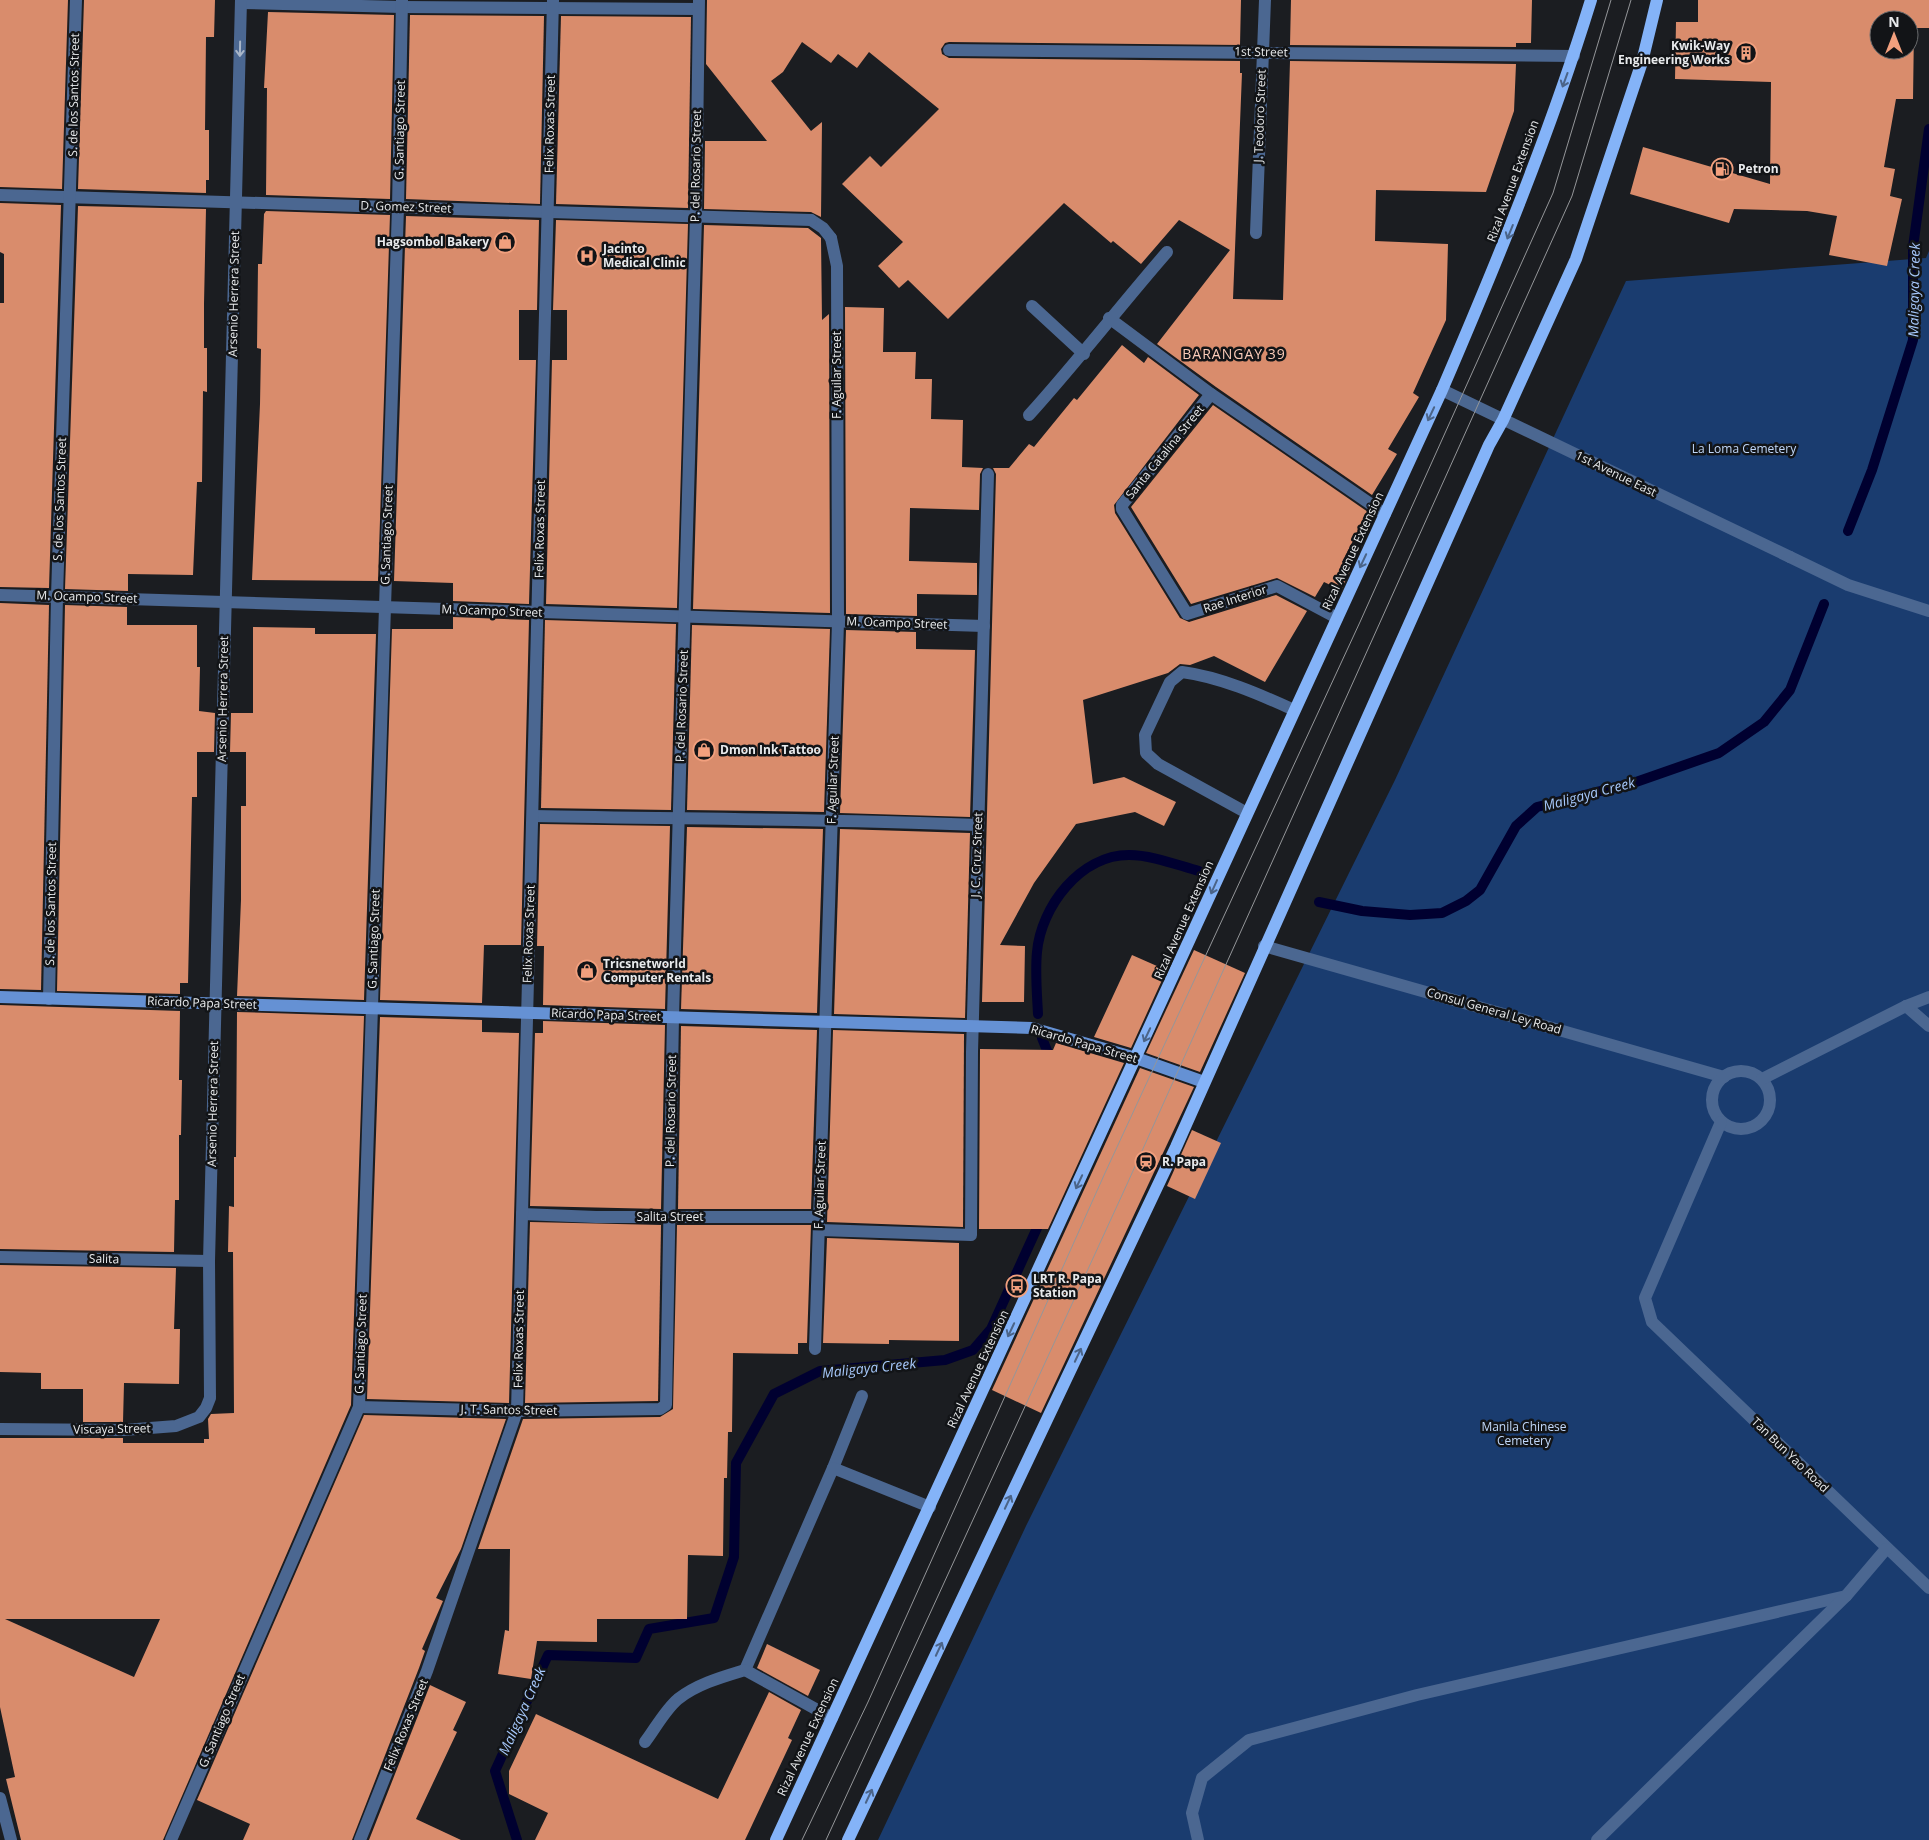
<svg xmlns="http://www.w3.org/2000/svg" width="1929" height="1840" font-family="'Open Sans',sans-serif">
  <style>
    .green { fill: #1a3c6f }
    .lines { fill: none; stroke-linecap: round; stroke-linejoin: round }
    .stream { stroke: #000030; stroke-width: 10 }
    .building { fill: #d98c6c; fill-rule: evenodd }
    .lane { stroke: #4b6791; stroke-width: 12 }
    .street { stroke: #4b6791; stroke-width: 12 }
    .secondary { stroke: #6591d4; stroke-width: 12 }
    .primary { stroke: #84b3f8; stroke-width: 12 }
    .tram { stroke: #949699; stroke-width: 1 }
    .oneway { stroke: #a9b6c8 }
    .oneway2 { stroke: #4b6488 }
    .labels { text-anchor: middle; stroke-width: 5; stroke-linejoin: round; paint-order: stroke }
    .poi-label { font-size: 12px; font-weight: bold; fill: #e8eaec; stroke: #121417; text-anchor: start }
    .street-label { font-size: 12px; fill: #e8eaec; stroke: #121417 }
    .park-label { font-size: 12px; fill: #c1d8fa; stroke: #121417 }
    .water-label { font-size: 14px; font-style: italic; fill: #a6c8fb; stroke: #121417 }
    .neighbourhood-label { font-size: 14px; letter-spacing: 1px; fill: #facbb8; stroke: #121417 }
  </style>
  <rect width="100%" height="100%" fill="#1b1d21"/>
  <path class="green" d="M 1929,251 L 1929,1840 L 878,1840 L 1026,1526 L 1395,780 L 1626,281 L 1926,258 Z"/>
  <g class="lines">
    <g class="stream">
      <path d="M 1848,531 L 1872,470 L 1913,340 L 1913,247 L 1929,129"/>
      <path d="M 1319,902 L 1362,911 L 1410,915 L 1442,913 L 1466,901 L 1480,890 L 1516,826 L 1537,807 L 1636,782 L 1719,753 L 1764,722 L 1790,690 L 1824,604"/>
      <path d="M 1038,1014 C 1037,994 1035,972 1037,952 C 1041,907 1080,855 1129,855 C 1152,855 1177,865 1199,871"/>
      <path d="M 1042,1038 L 1052,1063"/>
      <path d="M 517,1840 L 495,1771 L 548,1655 L 636,1658 L 649,1629 L 714,1618 L 734,1557 L 736,1463 L 774,1394 L 820,1371 L 945,1360 L 973,1350 L 991,1329 L 1042,1217"/>
    </g>
  </g>
  <g class="building">
    <path d="M 0,0 L 68,0 L 62,189 L 0,187 Z"/>
    <path d="M 84,0 L 215,0 L 214,37 L 206,37 L 205,130 L 209,130 L 209,180 L 206,180 L 206,193 L 78,189 Z"/>
    <path d="M 707,0 L 1241,0 L 1240,45 L 949,42 L 945,43 L 941,49 L 942,54 L 949,58 L 1240,61 L 1240,73 L 1242,73 L 1233,299 L 1283,300 L 1290,61 L 1516,64 L 1514,111 L 1486,192 L 1376,190 L 1375,241 L 1448,244 L 1446,320 L 1413,393 L 1419,397 L 1388,449 L 1397,454 L 1372,495 L 1216,387 L 1157,344 L 1230,250 L 1179,220 L 1141,264 L 1113,241 L 1111,243 L 1064,203 L 948,319 L 908,280 L 899,288 L 878,266 L 903,242 L 842,184 L 870,156 L 881,167 L 939,109 L 869,52 L 857,68 L 838,54 L 831,63 L 802,42 L 783,72 L 771,81 L 811,131 L 822,122 L 821,217 L 811,212 L 704,209 L 705,141 L 767,141 L 706,64 Z"/>
    <path d="M 1291,0 L 1532,0 L 1531,43 L 1516,43 L 1516,47 L 1290,45 Z"/>
    <path d="M 1698,0 L 1929,0 L 1929,28 L 1914,28 L 1913,99 L 1896,99 L 1884,167 L 1895,169 L 1890,196 L 1902,199 L 1887,266 L 1829,255 L 1837,216 L 1807,211 L 1734,209 L 1729,223 L 1630,194 L 1643,147 L 1770,184 L 1771,82 L 1675,79 L 1676,22 L 1698,22 ZM 1879,20 L 1909,20 L 1909,50 L 1879,50 Z"/>
    <path d="M 268,12 L 394,15 L 390,199 L 266,195 L 267,88 L 264,88 Z"/>
    <path d="M 410,15 L 544,16 L 540,204 L 406,199 Z"/>
    <path d="M 561,16 L 691,17 L 688,208 L 556,204 Z"/>
    <path d="M 0,203 L 61,205 L 49,588 L 0,587 L 0,303 L 4,303 L 4,254 L 0,252 Z"/>
    <path d="M 78,206 L 206,209 L 204,304 L 204,348 L 207,348 L 207,392 L 203,391 L 202,482 L 197,482 L 193,575 L 128,574 L 128,591 L 65,589 Z"/>
    <path d="M 266,211 L 390,215 L 378,581 L 252,580 L 260,404 L 261,349 L 257,348 L 258,264 L 262,264 L 264,214 Z"/>
    <path d="M 406,216 L 539,220 L 537,310 L 519,310 L 519,360 L 536,360 L 529,604 L 453,601 L 453,583 L 394,581 Z"/>
    <path d="M 556,220 L 688,224 L 677,608 L 546,604 L 552,360 L 567,360 L 567,310 L 553,310 Z"/>
    <path d="M 704,225 L 808,228 L 821,238 L 822,320 L 829,314 L 830,613 L 693,609 Z"/>
    <path d="M 845,307 L 884,308 L 883,352 L 916,352 L 915,379 L 932,379 L 931,419 L 963,420 L 962,467 L 983,468 L 980,474 L 979,510 L 910,508 L 909,561 L 977,563 L 977,595 L 917,594 L 917,616 L 846,614 Z"/>
    <path d="M 1122,345 L 1144,363 L 1148,357 L 1199,395 L 1114,505 L 1115,513 L 1180,618 L 1189,622 L 1276,595 L 1307,611 L 1265,682 L 1214,656 L 1190,665 L 1180,664 L 1168,673 L 1083,700 L 1093,784 L 1124,777 L 1176,802 L 1164,826 L 1135,812 L 1076,824 L 1034,883 L 1000,945 L 1025,946 L 1024,1002 L 982,1002 L 996,474 L 993,468 L 1009,468 L 1029,444 L 1034,447 L 1074,398 L 1077,400 Z"/>
    <path d="M 1213,405 L 1368,512 L 1342,562 L 1352,567 L 1341,590 L 1324,582 L 1315,597 L 1277,578 L 1191,604 L 1131,507 Z"/>
    <path d="M 0,603 L 49,605 L 41,990 L 0,989 Z"/>
    <path d="M 65,605 L 127,607 L 127,625 L 197,625 L 197,667 L 200,667 L 199,711 L 215,713 L 214,752 L 197,752 L 197,797 L 192,797 L 188,983 L 180,983 L 180,994 L 57,991 Z"/>
    <path d="M 453,617 L 529,620 L 521,945 L 484,945 L 482,1003 L 380,1000 L 392,629 L 453,629 Z"/>
    <path d="M 545,620 L 676,624 L 671,810 L 541,808 Z"/>
    <path d="M 692,625 L 830,629 L 824,812 L 687,810 Z"/>
    <path d="M 253,627 L 315,628 L 315,634 L 376,634 L 364,1000 L 237,996 L 241,900 L 241,806 L 246,806 L 246,752 L 230,752 L 231,713 L 253,713 Z"/>
    <path d="M 846,630 L 916,632 L 916,649 L 975,650 L 970,817 L 840,813 Z"/>
    <path d="M 540,824 L 670,826 L 665,1009 L 543,1005 L 544,946 L 537,946 Z"/>
    <path d="M 687,827 L 823,829 L 817,1013 L 681,1009 Z"/>
    <path d="M 840,829 L 970,833 L 965,1018 L 834,1014 Z"/>
    <path d="M 1179,943 L 1131,1048 L 1094,1037 L 1132,955 L 1166,970 Z"/>
    <path d="M 1194,950 L 1245,973 L 1200,1072 L 1146,1053 Z"/>
    <path d="M 0,1005 L 180,1011 L 179,1080 L 182,1080 L 181,1135 L 179,1135 L 179,1200 L 175,1200 L 174,1252 L 0,1249 Z"/>
    <path d="M 237,1012 L 364,1016 L 351,1405 L 163,1840 L 21,1840 L 6,1779 L 15,1777 L 0,1707 L 0,1438 L 123,1438 L 123,1443 L 204,1443 L 204,1439 L 209,1439 L 208,1419 L 211,1414 L 234,1413 L 233,1252 L 228,1252 L 229,1206 L 234,1207 L 234,1157 L 236,1157 ZM 5,1619 L 160,1619 L 134,1677 Z"/>
    <path d="M 380,1017 L 482,1020 L 482,1032 L 519,1033 L 509,1403 L 367,1399 Z"/>
    <path d="M 543,1021 L 665,1025 L 661,1209 L 530,1206 L 535,1033 L 543,1033 Z"/>
    <path d="M 681,1026 L 817,1030 L 811,1209 L 678,1209 Z"/>
    <path d="M 833,1030 L 964,1034 L 963,1227 L 827,1222 Z"/>
    <path d="M 1056,1043 L 1124,1063 L 1048,1229 L 979,1229 L 980,1049 L 1053,1050 Z"/>
    <path d="M 1140,1068 L 1194,1087 L 1041,1413 L 992,1390 Z"/>
    <path d="M 1192,1130 L 1221,1143 L 1195,1199 L 1167,1186 Z"/>
    <path d="M 530,1222 L 661,1225 L 658,1401 L 525,1403 Z"/>
    <path d="M 677,1225 L 811,1225 L 807,1343 L 798,1343 L 798,1354 L 733,1353 L 732,1432 L 728,1432 L 727,1478 L 724,1478 L 723,1556 L 688,1555 L 687,1619 L 597,1619 L 597,1642 L 537,1641 L 531,1679 L 498,1674 L 505,1630 L 509,1631 L 510,1549 L 478,1549 L 523,1419 L 660,1417 L 673,1409 Z"/>
    <path d="M 827,1238 L 959,1243 L 959,1341 L 889,1340 L 889,1344 L 823,1343 Z"/>
    <path d="M 0,1265 L 176,1268 L 174,1329 L 180,1329 L 179,1384 L 124,1383 L 123,1422 L 83,1422 L 83,1389 L 41,1389 L 41,1373 L 0,1372 Z"/>
    <path d="M 364,1415 L 506,1419 L 461,1549 L 436,1598 L 443,1601 L 422,1649 L 425,1651 L 419,1668 L 352,1840 L 243,1840 L 250,1824 L 197,1800 Z"/>
    <path d="M 767,1644 L 820,1670 L 808,1696 L 757,1668 Z"/>
    <path d="M 430,1685 L 466,1702 L 453,1730 L 457,1732 L 416,1819 L 461,1840 L 369,1840 Z"/>
    <path d="M 769,1692 L 801,1710 L 788,1738 L 792,1740 L 745,1840 L 535,1840 L 548,1813 L 509,1794 L 509,1771 L 536,1714 L 718,1799 Z"/>
  </g>
  <g class="lines">
    <g class="lane">
      <path d="M 241,3 L 402,7 L 698,9"/>
      <path d="M 811,220 L 823,228 L 831,238"/>
      <path d="M 1790,557 L 1848,585 L 1929,611"/>
      <path d="M 1247,813 L 1158,764 L 1146,753 L 1145,735 L 1170,682 L 1182,672 C 1220,677 1259,694 1294,710"/>
      <path d="M 1264,946 L 1724,1077"/>
      <path d="M 1906,1006 L 1929,1026"/>
      <circle cx="1741" cy="1100" r="29"/>
      <path d="M 1762,1079 L 1906,1006 L 1929,997"/>
      <path d="M 1721,1122 L 1645,1298 L 1652,1322 L 1929,1588"/>
      <path d="M 833,1468 L 862,1396"/>
      <path d="M 832,1718 L 745,1670 L 833,1468 L 930,1507"/>
      <path d="M 645,1742 C 655,1729 665,1710 678,1699 C 697,1684 722,1677 745,1670"/>
      <path d="M 1198,1840 L 1192,1813 L 1202,1778 L 1249,1740 L 1417,1695 L 1846,1596"/>
      <path d="M 1597,1840 L 1846,1596 L 1886,1549"/>
    </g>
    <g class="street">
      <path d="M 949,50 L 1574,56"/>
      <path d="M 0,195 L 811,220"/>
      <path d="M 1256,233 L 1265,0"/>
      <path d="M 1032,306 L 1084,354"/>
      <path d="M 1109,318 L 1211,394"/>
      <path d="M 1442,390 L 1790,557"/>
      <path d="M 1029,415 C 1077,362 1120,306 1167,252"/>
      <path d="M 0,595 L 984,626"/>
      <path d="M 1337,618 L 1277,586 L 1187,614 L 1122,509 L 1122,505 L 1211,394 L 1385,514"/>
      <path d="M 533,816 C 681,819 830,819 978,825"/>
      <path d="M 49,999 L 57,596 L 76,0"/>
      <path d="M 522,1214 L 596,1217 L 819,1217"/>
      <path d="M 819,1230 L 971,1235 L 972,1052 L 988,474"/>
      <path d="M 0,1257 L 209,1261"/>
      <path d="M 815,1349 L 838,622 L 837,266 L 831,238"/>
      <path d="M 359,1407 L 517,1411 L 660,1409 L 666,1405 L 673,1017 L 696,216 L 699,0"/>
      <path d="M 0,1429 L 124,1430 L 176,1426 L 199,1417 L 206,1408 L 210,1398 L 209,1261 L 241,0"/>
      <path d="M 0,1798 L 11,1840"/>
      <path d="M 171,1840 L 359,1407 L 398,207 L 402,0"/>
      <path d="M 360,1840 L 427,1671 L 517,1411 L 553,0"/>
    </g>
    <path class="secondary" d="M 0,997 L 1032,1028 L 1136,1058 L 1204,1082"/>
    <g class="primary">
      <path d="M 776,1840 L 1442,390 C 1497,262 1550,133 1591,0"/>
      <path d="M 848,1840 L 1176,1147 L 1489,445 L 1503,420 L 1576,259 L 1642,62 L 1657,0"/>
    </g>
    <g class="tram">
      <path d="M 802,1840 L 868,1702 L 1105,1173 L 1360,622 L 1553,193 L 1611,0"/>
      <path d="M 826,1840 L 1128,1182 L 1572,196 L 1631,0"/>
    </g>
  </g>
  <defs><path id="oneway-shaft" d="M-6 0H5M1.5-3L5.5 0L1.5 3" fill="none" stroke-width="1.6" stroke-linecap="round" stroke-linejoin="round" transform="scale(1.25)"/></defs>
  <use class="oneway" href="#oneway-shaft" transform="translate(240 49) rotate(91)"/>
  <g class="oneway2">
    <use href="#oneway-shaft" transform="translate(1565 80) rotate(110)"/>
    <use href="#oneway-shaft" transform="translate(1510 232) rotate(112)"/>
    <use href="#oneway-shaft" transform="translate(1431 414) rotate(115)"/>
    <use href="#oneway-shaft" transform="translate(1363 561) rotate(115)"/>
    <use href="#oneway-shaft" transform="translate(1214 887) rotate(114)"/>
    <use href="#oneway-shaft" transform="translate(1147 1035) rotate(115)"/>
    <use href="#oneway-shaft" transform="translate(1079 1182) rotate(115)"/>
    <use href="#oneway-shaft" transform="translate(1011 1330) rotate(115)"/>
    <use href="#oneway-shaft" transform="translate(1078 1355) rotate(-65)"/>
    <use href="#oneway-shaft" transform="translate(1008 1502) rotate(-65)"/>
    <use href="#oneway-shaft" transform="translate(939 1649) rotate(-65)"/>
    <use href="#oneway-shaft" transform="translate(869 1796) rotate(-65)"/>
  </g>
  <defs>
    <g id="building-ring" transform="scale(1.125)"><circle r="9.5" fill="#121417" stroke="#f2a07e" stroke-width="1.5"/><path d="M-4-6H4V6H1V3H-1V6H-4ZM-2.5-4.3h1.7v1.8h-1.7ZM.8-4.3h1.7v1.8H.8ZM-2.5-1h1.7V.8h-1.7ZM.8-1h1.7V.8H.8Z" fill="#f2a07e"/></g>
    <g id="fuel-ring" transform="scale(1.125)"><circle r="9.5" fill="#121417" stroke="#f2a07e" stroke-width="1.5"/><path d="M-5.5-6h7V0h2V4h1.3V-2.5L3-4.5l.8-.8L6-3V5H2.5V1h-1V6h-7ZM-4.2-4.7v3.2H.2V-4.7Z" fill="#f2a07e"/></g>
    <g id="shop-ring" transform="scale(1.125)"><circle r="9.5" fill="#121417" stroke="#f2a07e" stroke-width="1.5"/><path d="M-5-2.5h2.3a2.7 3.5 0 0 1 5.4 0H5L5.5 6h-11ZM-1.5-2.5h3a1.5 2.3 0 0 0-3 0Z" fill="#f2a07e"/></g>
    <g id="hospital-ring" transform="scale(1.125)"><circle r="9.5" fill="#121417" stroke="#f2a07e" stroke-width="1.5"/><path d="M-5-5h3v3.5h4V-5h3V5h-3V1.5h-4V5h-3Z" fill="#f2a07e"/></g>
    <g id="station-ring" transform="scale(1.125)"><circle r="9.5" fill="#121417" stroke="#f2a07e" stroke-width="1.5"/><path d="M-3-6H3Q5-6 5-4V2Q5 4 3 4L4.5 6H3L1.5 4h-3L-3 6H-4.5L-3 4Q-5 4-5 2V-4Q-5-6-3-6ZM-3.5-4v3h7v-3ZM-3.5 1v1.5H-2V1ZM2 1v1.5H3.5V1Z" fill="#f2a07e"/></g>
    <g id="bus-ring" transform="scale(1.125)"><circle r="9.5" fill="#121417" stroke="#f2a07e" stroke-width="1.5"/><path d="M-5-6H5V4H4V6H2V4H-2V6H-4V4H-5ZM-3.5-4V0h7V-4ZM-3.5 1.2v1.5H-2V1.2ZM2 1.2v1.5H3.5V1.2Z" fill="#f2a07e"/></g>
  </defs>
  <g fill-rule="evenodd">
    <use href="#building-ring" x="1746" y="53"/>
    <use href="#fuel-ring" x="1722" y="169"/>
    <use href="#shop-ring" x="505" y="242"/>
    <use href="#hospital-ring" x="587" y="256"/>
    <use href="#shop-ring" x="704" y="750"/>
    <use href="#shop-ring" x="587" y="971"/>
    <use href="#station-ring" x="1146" y="1162"/>
    <use href="#bus-ring" x="1017" y="1286"/>
  </g>
  <g class="labels">
    <g class="poi-label">
      <text x="1730" y="50" text-anchor="end">Kwik-Way<tspan x="1730" dy="14">Engineering Works</tspan></text>
      <text x="1738" y="173">Petron</text>
      <text x="489" y="246" text-anchor="end">Hagsombol Bakery</text>
      <text x="603" y="253">Jacinto<tspan x="603" dy="14">Medical Clinic</tspan></text>
      <text x="720" y="754">Dmon Ink Tattoo</text>
      <text x="603" y="968">Tricsnetworld<tspan x="603" dy="14">Computer Rentals</tspan></text>
      <text x="1162" y="1166">R. Papa</text>
      <text x="1033" y="1283">LRT R. Papa<tspan x="1033" dy="14">Station</tspan></text>
    </g>
    <g class="street-label">
      <text transform="translate(1261 52) rotate(1)" y="4">1st Street</text>
      <text transform="translate(74 95) rotate(-89)" y="4">S. de los Santos Street</text>
      <text transform="translate(1260 116) rotate(-88)" y="4">J. Teodoro Street</text>
      <text transform="translate(550 124) rotate(-89)" y="4">Felix Roxas Street</text>
      <text transform="translate(400 130) rotate(-89)" y="4">G. Santiago Street</text>
      <text transform="translate(696 166) rotate(-89)" y="4">P. del Rosario Street</text>
      <text transform="translate(1513 181) rotate(-70)" y="4">Rizal Avenue Extension</text>
      <text transform="translate(406 207) rotate(2)" y="4">D. Gomez Street</text>
      <text transform="translate(234 294) rotate(-89)" y="4">Arsenio Herrera Street</text>
      <text transform="translate(837 375) rotate(-90)" y="4">F. Aguilar Street</text>
      <text transform="translate(1165 452) rotate(-51)" y="4">Santa Catalina Street</text>
      <text transform="translate(1616 474) rotate(26)" y="4">1st Avenue East</text>
      <text transform="translate(60 499) rotate(-88)" y="4">S. de los Santos Street</text>
      <text transform="translate(540 529) rotate(-89)" y="4">Felix Roxas Street</text>
      <text transform="translate(387 535) rotate(-88)" y="4">G. Santiago Street</text>
      <text transform="translate(1353 551) rotate(-65)" y="4">Rizal Avenue Extension</text>
      <text transform="translate(87 597) rotate(2)" y="4">M. Ocampo Street</text>
      <text transform="translate(1235 599) rotate(-18)" y="4">Rae Interior</text>
      <text transform="translate(492 611) rotate(2)" y="4">M. Ocampo Street</text>
      <text transform="translate(897 623) rotate(2)" y="4">M. Ocampo Street</text>
      <text transform="translate(223 699) rotate(-89)" y="4">Arsenio Herrera Street</text>
      <text transform="translate(682 706) rotate(-88)" y="4">P. del Rosario Street</text>
      <text transform="translate(833 780) rotate(-88)" y="4">F. Aguilar Street</text>
      <text transform="translate(977 855) rotate(-88)" y="4">J. C. Cruz Street</text>
      <text transform="translate(51 904) rotate(-89)" y="4">S. de los Santos Street</text>
      <text transform="translate(1184 920) rotate(-66)" y="4">Rizal Avenue Extension</text>
      <text transform="translate(529 934) rotate(-88)" y="4">Felix Roxas Street</text>
      <text transform="translate(374 939) rotate(-88)" y="4">G. Santiago Street</text>
      <text transform="translate(202 1003) rotate(2)" y="4">Ricardo Papa Street</text>
      <text transform="translate(1494 1011) rotate(16)" y="4">Consul General Ley Road</text>
      <text transform="translate(606 1015) rotate(2)" y="4">Ricardo Papa Street</text>
      <text transform="translate(1084 1044) rotate(16)" y="4">Ricardo Papa Street</text>
      <text transform="translate(213 1104) rotate(-89)" y="4">Arsenio Herrera Street</text>
      <text transform="translate(671 1111) rotate(-89)" y="4">P. del Rosario Street</text>
      <text transform="translate(820 1185) rotate(-88)" y="4">F. Aguilar Street</text>
      <text x="670" y="1221">Salita Street</text>
      <text transform="translate(104 1259) rotate(1)" y="4">Salita</text>
      <text transform="translate(519 1339) rotate(-89)" y="4">Felix Roxas Street</text>
      <text transform="translate(361 1344) rotate(-88)" y="4">G. Santiago Street</text>
      <text transform="translate(978 1369) rotate(-65)" y="4">Rizal Avenue Extension</text>
      <text transform="translate(509 1410) rotate(1)" y="4">J. T. Santos Street</text>
      <text transform="translate(112 1429) rotate(-1)" y="4">Viscaya Street</text>
      <text transform="translate(1790 1455) rotate(44)" y="4">Tan Bun Yao Road</text>
      <text transform="translate(222 1721) rotate(-67)" y="4">G. Santiago Street</text>
      <text transform="translate(406 1725) rotate(-68)" y="4">Felix Roxas Street</text>
      <text transform="translate(808 1737) rotate(-65)" y="4">Rizal Avenue Extension</text>
    </g>
    <g class="park-label">
      <text x="1744" y="453">La Loma Cemetery</text>
      <text x="1524" y="1431">Manila Chinese<tspan x="1524" dy="14">Cemetery</tspan></text>
    </g>
    <g class="water-label">
      <text transform="translate(1914 290) rotate(-89)" y="5">Maligaya Creek</text>
      <text transform="translate(1589 794) rotate(-15)" y="5">Maligaya Creek</text>
      <text transform="translate(869 1368) rotate(-6)" y="5">Maligaya Creek</text>
      <text transform="translate(522 1711) rotate(-66)" y="5">Maligaya Creek</text>
    </g>
    <g class="neighbourhood-label">
      <text x="1234" y="359">BARANGAY 39</text>
    </g>
  </g>
  <g transform="translate(1894 35)"><circle r="24" fill="#121417" stroke="#686a6c"/>
  <path d="M0-4L9 19L0 12L-9 19Z" fill="#f2a07e"/>
  <text y="-8" font-size="14" font-weight="bold" text-anchor="middle" fill="#e8eaec">N</text>
  </g>
</svg>
